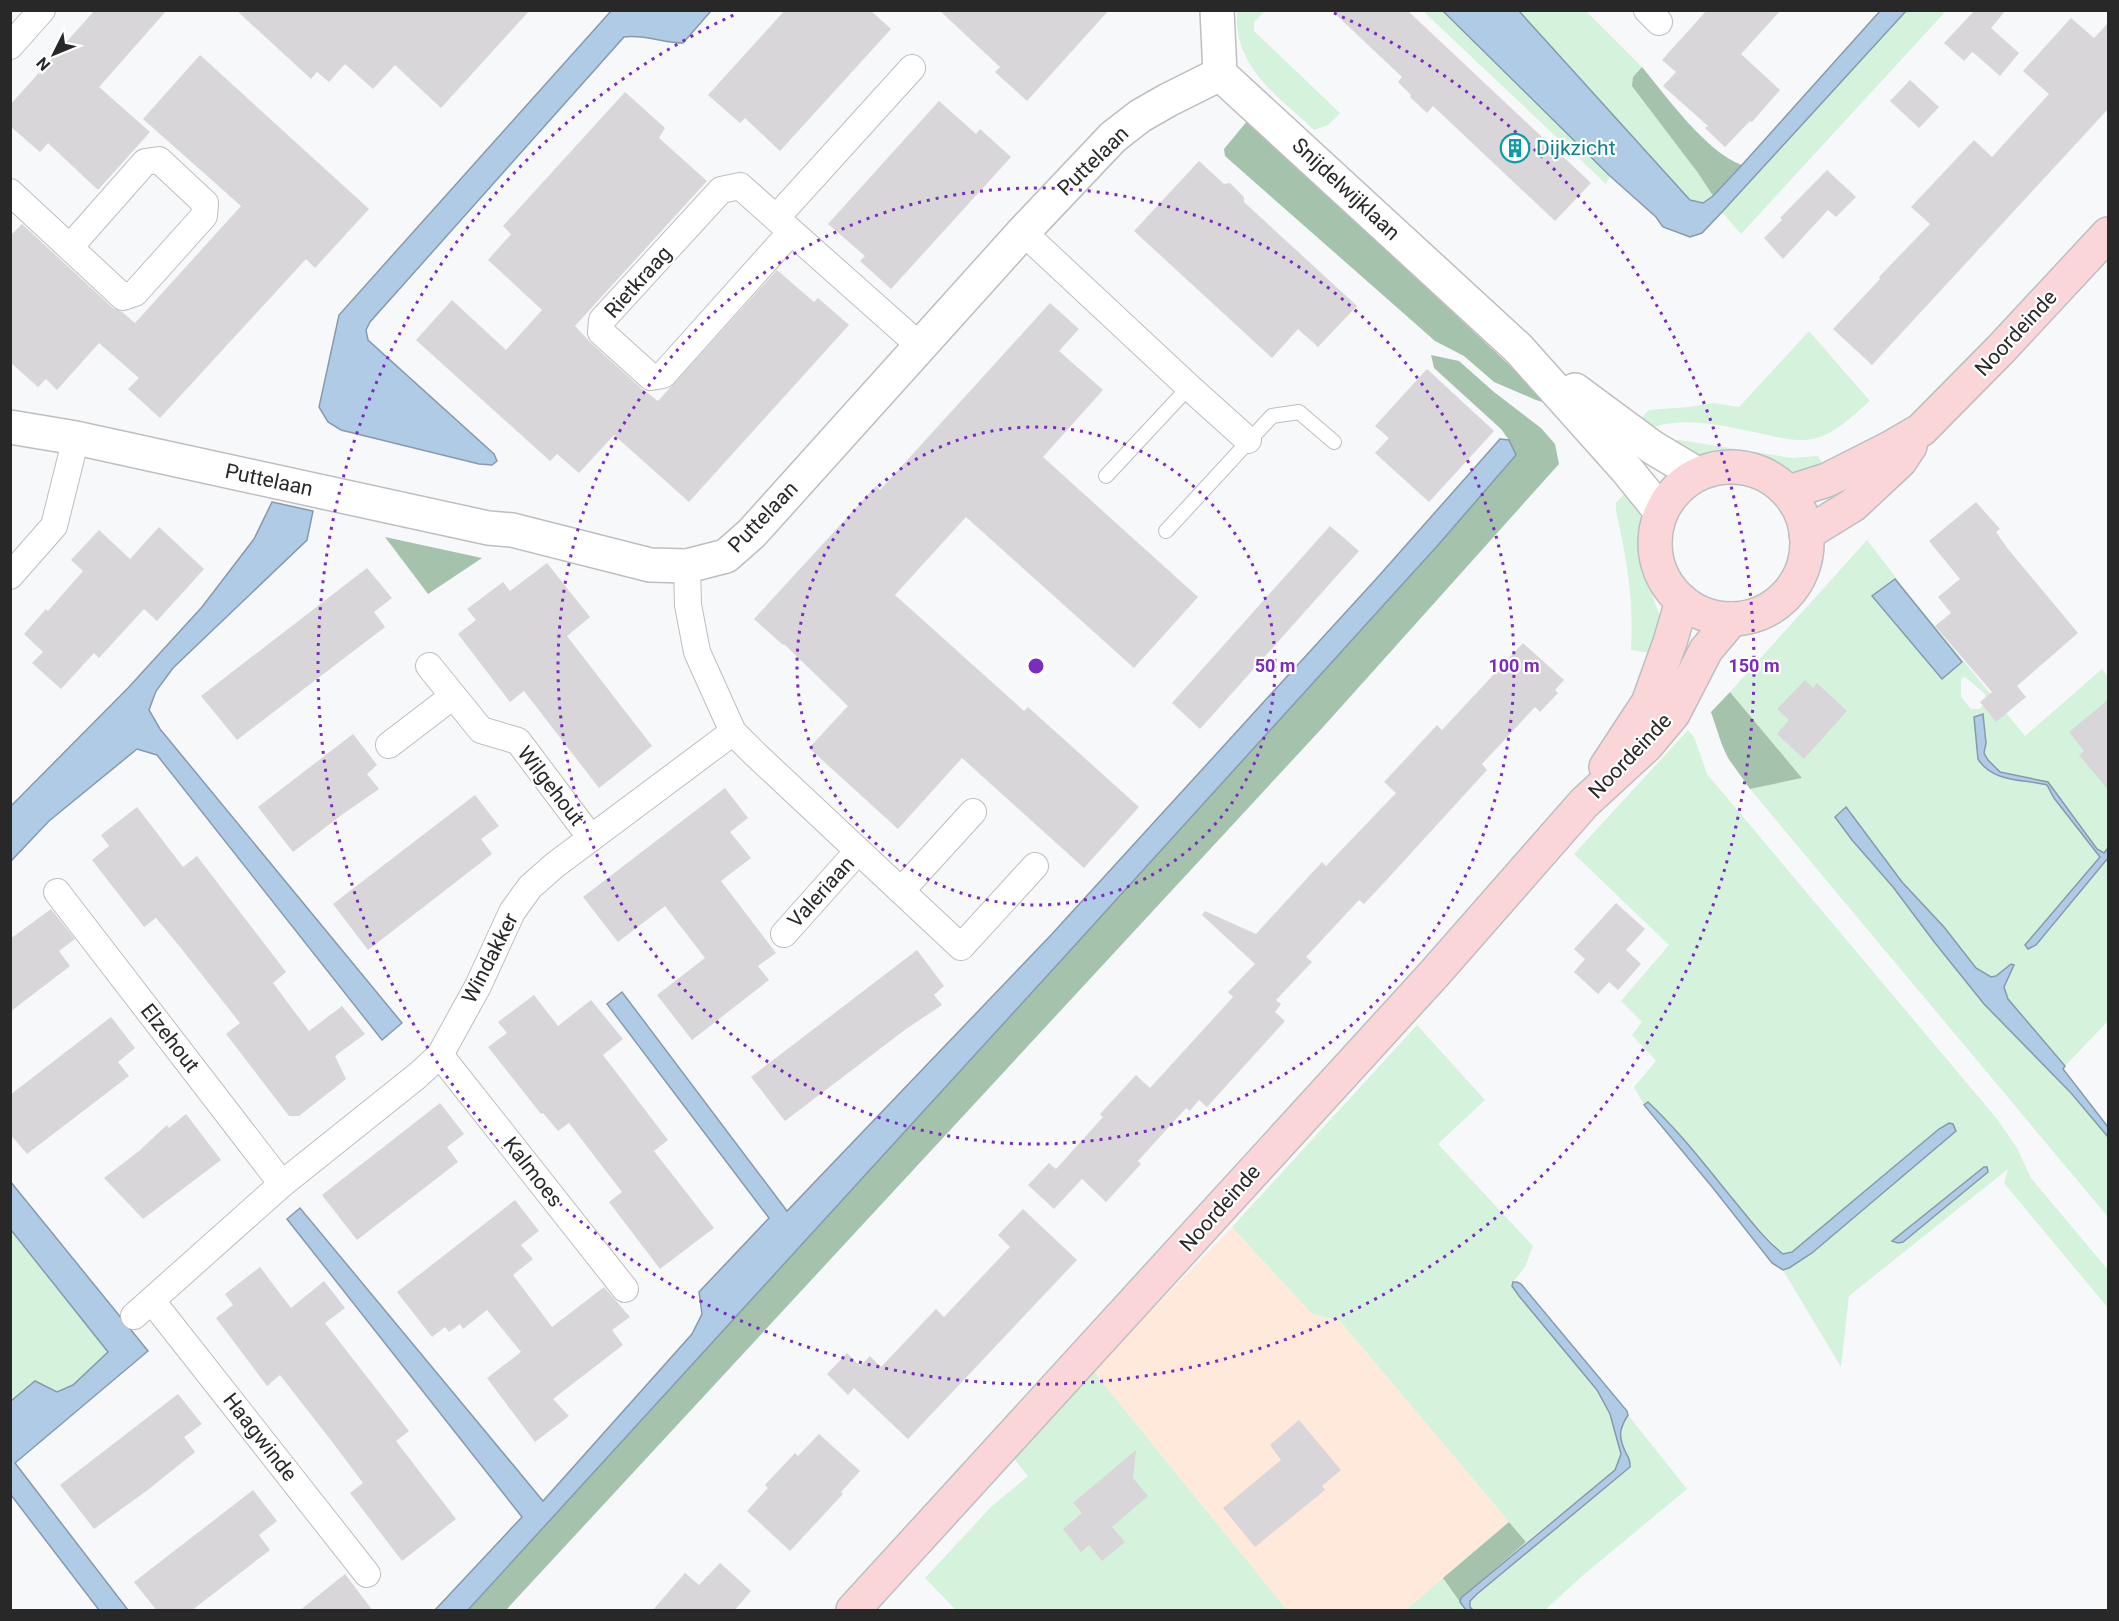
<svg xmlns="http://www.w3.org/2000/svg" width="2119" height="1621" font-family="Roboto,sans-serif">
  <style>
    .industrial { fill: #ffe9db }
    .green { fill: #d5f2dc; fill-rule: evenodd }
    .forest { fill: #a5c3ac }
    .water { fill: #b0cbe5; stroke: #879aad; stroke-width: 1.5 }
    .building { fill: #d8d6d9 }
    .lines { fill: none; stroke-linecap: round; stroke-linejoin: round }
    .service-casing { stroke: #bebec1; stroke-width: 16 }
    .minor-casing { stroke: #bebec1; stroke-width: 28 }
    .tertiary-casing { stroke: #bebec1; stroke-width: 36 }
    .secondary-casing { stroke: #bebec1; stroke-width: 36 }
    .service { stroke: #fff; stroke-width: 14 }
    .minor { stroke: #fff; stroke-width: 26 }
    .tertiary { stroke: #fff; stroke-width: 33 }
    .secondary { stroke: #fbd6d9; stroke-width: 33 }
    .ring { fill: none; stroke: #7b2cbf; stroke-width: 3; stroke-dasharray: 3 6 }
    .labels { text-anchor: middle; stroke-width: 4.5; stroke-linejoin: round; paint-order: stroke }
    .culture-label { font-size: 21px; fill: #0d838f; stroke: #fff; text-anchor: start }
    .street-label { font-size: 21px; fill: #282829; stroke: #fff }
    .centre { fill: #7b2cbf; stroke: #fff; stroke-width: 3 }
    .ring-label { font-size: 18px; text-anchor: middle; font-weight: bold; fill: #7b2cbf; stroke: #fff; stroke-width: 4.5; stroke-linejoin: round; paint-order: stroke }
  </style>
  <rect width="100%" height="100%" fill="#f7f8fa"/>
  <path class="industrial" d="M 1232,1227 L 1312,1314 L 1340,1321 L 1509,1522 L 1406,1610 L 1287,1610 L 1093,1371 Z"/>
  <g class="green">
    <path d="M 1237,11 L 1265,11 L 1254,22 L 1254,31 L 1340,113 L 1328,125 L 1314,130 C 1278,96 1233,67 1237,11 Z"/>
    <path d="M 1423,11 L 1443,11 L 1610,176 L 1606,184 Z"/>
    <path d="M 1519,11 L 1586,11 L 1642,67 L 1633,77 L 1713,196 L 1704,203 L 1690,200 Z"/>
    <path d="M 1906,11 L 1946,11 L 1741,234 L 1722,212 Z"/>
    <path d="M 1809,331 L 1870,401 C 1854,414 1838,432 1817,438 C 1799,443 1781,438 1763,434 C 1727,427 1690,416 1654,427 L 1641,418 L 1649,410 L 1689,407 L 1713,403 L 1739,407 Z"/>
    <path d="M 1679,440 L 1792,458 L 1818,456 L 1825,469 L 1794,473 L 1744,456 L 1695,456 L 1672,441 Z"/>
    <path d="M 1626,492 L 1639,507 L 1641,520 L 1640,560 L 1660,617 L 1660,633 L 1657,654 L 1631,650 C 1634,600 1627,560 1616,511 L 1616,503 Z"/>
    <path d="M 1867,540 L 1907,592 L 2025,736 L 2102,669 L 2108,677 L 2108,848 L 2104,853 L 2097,849 L 2048,783 L 2000,772 L 1988,760 L 1984,753 L 1986,743 L 1974,717 L 1978,759 C 1992,783 2024,779 2047,785 L 2054,798 L 2100,857 L 2025,945 L 2036,945 L 2108,858 L 2108,1021 L 2065,1066 L 2008,999 L 2004,987 L 2011,964 L 1996,976 L 1991,977 C 1977,973 1967,956 1958,945 C 1921,899 1878,858 1835,817 L 1852,840 L 1893,886 L 1999,1019 L 2071,1093 L 2108,1137 L 2108,1217 L 1750,789 L 1802,778 L 1730,692 ZM 1896,579 L 1962,662 L 1943,679 L 1872,596 ZM 1965,677 L 1985,694 L 1986,702 L 1980,709 L 1971,709 L 1961,697 L 1961,679 Z"/>
    <path d="M 1688,730 L 1694,737 L 1707,774 L 1997,1119 L 2017,1148 L 2031,1178 L 2108,1270 L 2108,1308 L 2004,1183 L 2008,1169 L 1849,1296 L 1841,1367 L 1783,1270 L 1789,1268 L 1812,1253 L 1956,1131 L 1953,1124 L 1949,1123 L 1939,1129 L 1792,1252 L 1783,1254 L 1752,1222 L 1670,1123 L 1649,1102 L 1644,1105 L 1634,1087 L 1656,1061 L 1632,1035 L 1642,1022 L 1621,1001 L 1669,945 L 1574,854 ZM 1988,1172 L 1903,1242 L 1898,1243 L 1892,1241 L 1929,1211 Z"/>
    <path d="M 1417,1025 L 1485,1100 L 1438,1144 L 1533,1246 L 1525,1267 L 1513,1282 L 1512,1286 L 1519,1296 L 1597,1390 L 1610,1414 L 1621,1454 L 1615,1470 L 1526,1542 L 1340,1321 L 1312,1314 L 1232,1227 Z"/>
    <path d="M 10,1230 L 108,1352 L 73,1385 L 57,1392 L 35,1381 L 11,1401 Z"/>
    <path d="M 1093,1371 L 1287,1610 L 956,1610 L 925,1578 L 991,1507 L 1028,1476 L 1014,1459 Z"/>
    <path d="M 1628,1415 L 1687,1489 L 1581,1577 L 1545,1610 L 1473,1610 L 1470,1608 L 1470,1601 L 1477,1594 L 1630,1467 C 1630,1460 1629,1459 1626,1453 C 1618,1437 1619,1429 1628,1415 Z"/>
    <path d="M 1443,1578 L 1466,1610 L 1406,1610 Z"/>
  </g>
  <g class="forest">
    <path d="M 1642,67 C 1666,96 1707,153 1742,165 L 1713,196 L 1698,173 L 1632,86 L 1633,77 Z"/>
    <path d="M 1248,120 L 1552,405 L 1536,400 L 1494,382 L 1464,356 L 1435,341 L 1225,156 L 1224,149 Z"/>
    <path d="M 1431,355 L 1459,361 L 1494,392 L 1541,428 L 1555,444 L 1559,464 L 1324,726 L 506,1610 L 468,1610 L 1067,954 L 1439,544 L 1516,455 L 1509,440 L 1501,429 L 1434,368 Z"/>
    <path d="M 385,537 L 482,558 L 428,594 Z"/>
    <path d="M 1730,692 L 1802,778 L 1750,789 L 1728,758 L 1722,745 L 1711,712 Z"/>
    <path d="M 1509,1522 L 1526,1542 L 1461,1598 L 1460,1602 L 1443,1578 Z"/>
  </g>
  <g class="water">
    <path d="M 611,11 L 711,11 L 683,43 C 663,43 644,34 624,37 L 370,322 L 366,330 L 368,340 L 494,454 L 497,461 L 492,465 L 479,464 L 341,430 L 328,422 L 319,407 L 339,315 Z"/>
    <path d="M 1443,11 L 1519,11 L 1690,200 L 1703,203 L 1713,196 L 1742,165 L 1880,11 L 1906,11 L 1722,212 L 1702,233 L 1690,237 L 1663,227 L 1656,217 L 1610,176 Z"/>
    <path d="M 1500,439 L 1509,440 L 1516,455 L 1439,544 L 1067,954 L 468,1610 L 435,1610 L 522,1517 L 287,1219 L 300,1208 L 543,1501 L 692,1334 L 702,1314 L 699,1292 L 769,1218 L 607,1004 L 622,992 L 787,1211 L 1051,935 L 1377,578 Z"/>
    <path d="M 272,502 L 313,511 L 307,540 L 173,668 L 156,691 L 149,710 L 160,729 L 402,1023 L 382,1040 L 157,755 L 137,749 L 49,821 L 11,861 L 11,806 L 128,688 L 202,607 L 254,539 Z"/>
    <path d="M 1895,579 L 1962,662 L 1942,679 L 1872,596 Z"/>
    <path d="M 1983,714 L 1986,743 L 1984,753 L 1988,760 L 2000,772 L 2048,782 L 2097,849 L 2104,853 L 2108,848 L 2108,858 L 2036,945 L 2028,949 L 2025,945 L 2100,857 L 2054,798 L 2047,785 C 2024,779 1993,783 1978,759 L 1974,717 Z"/>
    <path d="M 1846,807 L 1902,882 L 1944,927 L 1976,968 L 1991,977 L 1996,976 L 2011,964 L 2014,965 L 2004,987 L 2008,999 L 2065,1066 L 2063,1069 L 2108,1127 L 2108,1137 L 2071,1093 L 1984,1004 L 1935,943 L 1893,887 L 1852,840 L 1835,817 Z"/>
    <path d="M 1648,1102 C 1681,1133 1708,1169 1736,1203 C 1751,1221 1765,1240 1783,1254 L 1792,1252 L 1939,1129 L 1949,1123 L 1953,1124 L 1956,1131 L 1812,1253 L 1789,1268 L 1783,1270 L 1772,1263 L 1713,1188 L 1644,1105 Z"/>
    <path d="M 1984,1167 L 1987,1167 L 1988,1172 L 1903,1242 L 1898,1243 L 1892,1241 Z"/>
    <path d="M 10,1181 L 148,1351 L 15,1463 L 128,1610 L 99,1610 L 11,1495 L 11,1401 L 35,1381 L 57,1392 L 73,1385 L 108,1352 L 11,1230 Z"/>
    <path d="M 1513,1282 L 1517,1282 L 1521,1284 L 1627,1411 L 1628,1415 C 1619,1429 1618,1437 1626,1453 C 1629,1459 1630,1460 1630,1467 L 1477,1594 L 1470,1601 L 1470,1607 L 1473,1610 L 1466,1610 L 1460,1602 L 1461,1598 L 1615,1470 L 1621,1454 L 1610,1414 L 1597,1390 L 1519,1296 L 1512,1286 Z"/>
  </g>
  <g class="building">
    <path d="M 95,10 L 167,10 L 99,87 L 150,132 L 98,190 L 48,143 L 40,152 L 10,126 L 10,105 Z"/>
    <path d="M 236,10 L 530,10 L 441,108 L 395,65 L 373,89 L 345,64 L 329,82 L 317,72 L 311,79 Z"/>
    <path d="M 785,10 L 870,10 L 891,29 L 780,151 L 745,118 L 740,123 L 708,95 Z"/>
    <path d="M 939,10 L 1109,10 L 1027,101 L 995,72 L 1000,67 Z"/>
    <path d="M 1331,10 L 1407,10 L 1591,183 L 1555,221 L 1433,106 L 1427,113 L 1410,97 L 1411,95 L 1398,82 L 1402,77 Z"/>
    <path d="M 1707,10 L 1781,10 L 1741,54 L 1780,90 L 1752,122 L 1750,121 L 1725,147 L 1705,128 L 1708,126 L 1663,86 L 1676,72 L 1662,60 Z"/>
    <path d="M 1975,10 L 2006,10 L 1991,28 L 2019,53 L 2000,76 L 1975,54 L 1972,52 L 1964,61 L 1944,43 Z"/>
    <path d="M 2071,18 L 2094,38 L 2109,22 L 2109,108 L 1872,365 L 1833,329 L 1880,279 L 1879,277 L 1930,224 L 1911,207 L 1974,140 L 1992,157 L 2049,94 L 2023,71 Z"/>
    <path d="M 200,55 L 369,209 L 315,268 L 306,259 L 160,418 L 128,389 L 139,378 L 99,343 L 57,390 L 46,379 L 38,387 L 10,362 L 10,236 L 22,224 L 113,308 L 122,312 L 135,323 L 241,206 L 143,119 Z"/>
    <path d="M 1910,80 L 1939,107 L 1919,128 L 1890,101 Z"/>
    <path d="M 625,92 L 665,128 L 659,138 L 707,181 L 575,326 L 591,343 L 641,388 L 658,401 L 777,270 L 814,302 L 818,298 L 849,325 L 689,502 L 614,435 L 579,473 L 557,454 L 550,461 L 416,340 L 452,300 L 506,350 L 542,310 L 488,260 L 511,234 L 503,226 Z"/>
    <path d="M 939,101 L 976,134 L 980,129 L 1011,157 L 891,289 L 860,261 L 865,256 L 828,224 Z"/>
    <path d="M 1199,161 L 1224,184 L 1230,183 L 1244,197 L 1244,202 L 1357,306 L 1318,347 L 1298,329 L 1272,358 L 1134,231 Z"/>
    <path d="M 1827,170 L 1856,197 L 1836,217 L 1828,210 L 1783,259 L 1764,238 L 1782,220 L 1780,218 Z"/>
    <path d="M 1050,303 L 1079,329 L 1059,351 L 1103,390 L 1043,457 L 1198,597 L 1134,668 L 966,517 L 895,595 L 1024,711 L 1028,707 L 1139,807 L 1084,868 L 962,758 L 898,829 L 809,748 L 848,706 L 784,644 L 783,645 L 754,619 L 876,486 L 880,490 Z"/>
    <path d="M 1427,369 L 1494,431 L 1429,502 L 1375,453 L 1389,438 L 1375,426 Z"/>
    <path d="M 1976,502 L 2000,529 L 1996,532 L 2008,549 L 2078,633 L 2017,686 L 2026,697 L 1996,722 L 1980,702 L 1992,692 L 1935,626 L 1951,613 L 1938,597 L 1960,579 L 1929,541 Z"/>
    <path d="M 1330,526 L 1359,551 L 1200,729 L 1172,703 Z"/>
    <path d="M 159,527 L 204,569 L 157,621 L 144,609 L 99,658 L 94,653 L 61,689 L 32,663 L 43,652 L 24,634 L 46,609 L 48,611 L 83,571 L 71,560 L 99,530 L 130,559 Z"/>
    <path d="M 547,563 L 590,617 L 567,636 L 652,746 L 599,788 L 524,691 L 510,702 L 458,634 L 476,620 L 467,609 L 503,582 L 510,591 Z"/>
    <path d="M 367,568 L 392,598 L 374,612 L 385,627 L 237,740 L 201,696 Z"/>
    <path d="M 1523,643 L 1564,680 L 1555,690 L 1558,693 L 1540,712 L 1535,707 L 1482,764 L 1487,770 L 1381,886 L 1364,904 L 1359,900 L 1306,957 L 1312,962 L 1276,1000 L 1281,1004 L 1275,1012 L 1285,1021 L 1207,1107 L 1199,1100 L 1190,1111 L 1186,1108 L 1138,1161 L 1141,1164 L 1106,1202 L 1082,1179 L 1054,1209 L 1028,1185 L 1049,1163 L 1056,1169 L 1103,1117 L 1100,1114 L 1136,1075 L 1150,1088 L 1233,997 L 1228,992 L 1255,964 L 1202,915 L 1205,911 L 1256,934 L 1322,862 L 1326,866 L 1396,793 L 1384,782 L 1412,752 L 1437,725 L 1442,730 Z"/>
    <path d="M 1805,680 L 1813,688 L 1817,683 L 1847,711 L 1804,759 L 1777,734 L 1789,720 L 1777,709 Z"/>
    <path d="M 2109,699 L 2109,791 L 2079,755 L 2084,751 L 2069,732 Z"/>
    <path d="M 353,734 L 377,765 L 367,774 L 379,789 L 343,814 L 293,852 L 258,807 Z"/>
    <path d="M 725,788 L 748,818 L 730,832 L 751,858 L 721,881 L 776,953 L 758,966 L 769,980 L 692,1040 L 657,995 L 705,958 L 665,906 L 618,942 L 583,897 Z"/>
    <path d="M 475,795 L 499,826 L 481,839 L 492,854 L 368,950 L 333,904 Z"/>
    <path d="M 137,807 L 183,867 L 197,856 L 286,972 L 273,983 L 309,1031 L 342,1006 L 365,1034 L 335,1056 L 346,1079 L 299,1116 L 289,1116 L 226,1034 L 240,1023 L 180,947 L 156,918 L 144,927 L 92,860 L 109,846 L 101,835 Z"/>
    <path d="M 1616,903 L 1645,929 L 1626,950 L 1641,964 L 1618,990 L 1609,982 L 1598,994 L 1574,972 L 1585,959 L 1574,949 Z"/>
    <path d="M 51,909 L 75,939 L 59,951 L 70,966 L 10,1012 L 10,939 Z"/>
    <path d="M 917,950 L 944,986 L 934,995 L 942,1005 L 906,1029 L 785,1121 L 751,1077 Z"/>
    <path d="M 534,995 L 558,1026 L 591,1000 L 623,1039 L 603,1055 L 668,1140 L 654,1151 L 714,1228 L 660,1269 L 609,1202 L 622,1192 L 569,1123 L 558,1131 L 543,1113 L 541,1114 L 488,1047 L 507,1033 L 498,1022 Z"/>
    <path d="M 111,1017 L 135,1048 L 118,1062 L 129,1076 L 27,1154 L 10,1134 L 10,1095 Z"/>
    <path d="M 440,1103 L 464,1134 L 447,1147 L 458,1162 L 357,1240 L 322,1195 Z"/>
    <path d="M 186,1114 L 221,1160 L 143,1219 L 104,1178 L 139,1151 L 167,1125 L 169,1128 Z"/>
    <path d="M 515,1200 L 539,1231 L 521,1245 L 533,1259 L 513,1275 L 552,1327 L 604,1287 L 630,1317 L 612,1330 L 623,1345 L 553,1399 L 569,1416 L 535,1442 L 487,1378 L 521,1352 L 487,1310 L 463,1329 L 460,1324 L 449,1332 L 445,1327 L 432,1337 L 397,1292 Z"/>
    <path d="M 1023,1209 L 1077,1260 L 908,1439 L 854,1388 L 848,1395 L 827,1374 L 847,1353 L 860,1366 L 870,1356 L 881,1367 L 936,1309 L 944,1317 L 1010,1247 L 998,1235 Z"/>
    <path d="M 260,1267 L 291,1308 L 324,1281 L 345,1308 L 325,1323 L 409,1431 L 396,1441 L 456,1519 L 402,1561 L 350,1493 L 363,1483 L 333,1443 L 280,1375 L 267,1386 L 216,1318 L 233,1305 L 225,1294 Z"/>
    <path d="M 178,1394 L 202,1424 L 184,1437 L 195,1452 L 149,1489 L 94,1529 L 60,1485 Z"/>
    <path d="M 1299,1420 L 1341,1470 L 1322,1486 L 1325,1490 L 1255,1547 L 1223,1508 L 1281,1460 L 1270,1445 Z"/>
    <path d="M 819,1434 L 860,1471 L 841,1492 L 843,1494 L 790,1551 L 747,1511 L 768,1488 L 765,1485 L 795,1453 L 798,1456 Z"/>
    <path d="M 1136,1450 L 1133,1478 L 1148,1496 L 1112,1527 L 1125,1542 L 1102,1561 L 1089,1545 L 1081,1552 L 1063,1529 L 1082,1513 L 1073,1503 Z"/>
    <path d="M 253,1490 L 277,1521 L 259,1535 L 270,1550 L 191,1611 L 157,1611 L 134,1582 Z"/>
    <path d="M 720,1563 L 751,1591 L 734,1611 L 652,1611 L 685,1573 L 699,1585 Z"/>
    <path d="M 345,1574 L 373,1611 L 299,1611 Z"/>
  </g>
  <g class="lines">
    <g class="service-casing">
      <g id="service">
        <path d="M 1106,476 L 1189,387"/>
        <path d="M 1166,531 L 1272,416 L 1299,412 L 1334,442"/>
      </g>
    </g>
    <g class="minor-casing">
      <g id="minor">
        <path d="M 1647,10 L 1659,22"/>
        <path d="M 10,46 L 42,10"/>
        <path d="M 10,192 L 123,297 L 135,293 L 204,216 L 205,203 L 159,160 L 145,162 L 70,247"/>
        <path d="M 776,218 L 912,68"/>
        <path d="M 791,232 L 663,375 L 651,377 L 601,332 L 602,320 L 721,190 L 740,186 L 920,346"/>
        <path d="M 1023,232 L 1189,387 L 1248,440"/>
        <path d="M 10,576 L 54,526 L 76,438"/>
        <path d="M 429,666 L 481,730 L 518,741 L 591,838"/>
        <path d="M 733,732 L 755,754 L 961,947 L 1035,866"/>
        <path d="M 389,745 L 453,696"/>
        <path d="M 901,891 L 973,812"/>
        <path d="M 57,892 L 282,1184"/>
        <path d="M 784,934 L 858,851"/>
        <path d="M 440,1055 L 625,1289"/>
        <path d="M 152,1301 L 367,1574"/>
        <path d="M 134,1316 L 282,1184 L 417,1076 L 440,1055 L 478,986 L 512,912 L 530,887 L 555,865 L 733,732 L 697,652 L 688,605 L 687,566"/>
      </g>
    </g>
    <g class="tertiary-casing">
      <g id="tertiary">
        <path d="M 1217,10 L 1220,74 L 1518,348 L 1627,470 L 1661,512"/>
        <path d="M 1575,390 L 1652,447 L 1697,474"/>
        <path d="M 10,427 L 76,438 L 488,528 L 512,530 L 650,565 L 687,566 L 726,556 L 752,533 L 1023,232 L 1113,137 L 1140,116 L 1168,100 L 1220,74"/>
      </g>
    </g>
    <g class="secondary-casing">
      <g id="secondary">
        <circle cx="1731" cy="543" r="76"/>
        <path d="M 1789,492 L 1827,480 L 1890,448 L 1921,430 L 2001,349 L 2108,234"/>
        <path d="M 1806,534 L 1853,505 L 1900,461 L 1910,446"/>
        <path d="M 1606,767 L 1648,703 L 1670,642 L 1682,601"/>
        <path d="M 853,1610 L 1434,974 L 1584,803 L 1647,745 L 1673,714 L 1706,650 L 1732,619"/>
      </g>
    </g>
    <use href="#service" class="service"/>
    <use href="#minor" class="minor"/>
    <use href="#tertiary" class="tertiary"/>
    <use href="#secondary" class="secondary"/>
  </g>
  <g class="ring">
    <circle cx="1036" cy="666" r="239"/>
    <circle cx="1036" cy="666" r="478"/>
    <path d="M1334 13A718 718 0 1 1 738 13"/>
  </g>
  <defs>
    <g id="building-ring" transform="scale(1.5)"><circle r="9.5" fill="#fff" stroke="#0f9aa8" stroke-width="1.5"/><path d="M-4-6H4V6H1V3H-1V6H-4ZM-2.5-4.3h1.7v1.8h-1.7ZM.8-4.3h1.7v1.8H.8ZM-2.5-1h1.7V.8h-1.7ZM.8-1h1.7V.8H.8Z" fill="#0f9aa8"/></g>
  </defs>
  <g fill-rule="evenodd">
    <use href="#building-ring" x="1515" y="148"/>
  </g>
  <g class="labels">
    <g class="culture-label">
      <text x="1536" y="155">Dijkzicht</text>
    </g>
    <g class="street-label">
      <text transform="translate(1093 161) rotate(-44)" y="7">Puttelaan</text>
      <text transform="translate(1346 189) rotate(43)" y="7">Snijdelwijklaan</text>
      <text transform="translate(638 282) rotate(-48)" y="7">Rietkraag</text>
      <text transform="translate(2016 333) rotate(-47)" y="7">Noordeinde</text>
      <text transform="translate(269 480) rotate(12)" y="7">Puttelaan</text>
      <text transform="translate(763 517) rotate(-46)" y="7">Puttelaan</text>
      <text transform="translate(1630 756) rotate(-46)" y="7">Noordeinde</text>
      <text transform="translate(551 786) rotate(52)" y="7">Wilgehout</text>
      <text transform="translate(821 892) rotate(-48)" y="7">Valeriaan</text>
      <text transform="translate(490 958) rotate(-63)" y="7">Windakker</text>
      <text transform="translate(170 1038) rotate(52)" y="7">Elzehout</text>
      <text transform="translate(533 1172) rotate(52)" y="7">Kalmoes</text>
      <text transform="translate(1220 1208) rotate(-48)" y="7">Noordeinde</text>
      <text transform="translate(260 1437) rotate(52)" y="7">Haagwinde</text>
    </g>
  </g>
  <circle cx="1036" cy="666" r="9" class="centre"/>
  <g class="ring-label">
    <text x="1275" y="672">50 m</text>
    <text x="1514" y="672">100 m</text>
    <text x="1754" y="672">150 m</text>
  </g>
  <rect width="2119" height="1621" fill="none" stroke="#282829" stroke-width="24"/>
  <g transform="translate(54 54) rotate(227)" stroke="#ffffff" stroke-width="4.5" paint-order="stroke">
  <path d="M0-4.5L10 22L0 15L-10 22Z" fill="#282829"/>
  <text y="-9" font-size="16" font-weight="bold" text-anchor="middle" fill="#282829">N</text>
  </g>
</svg>
